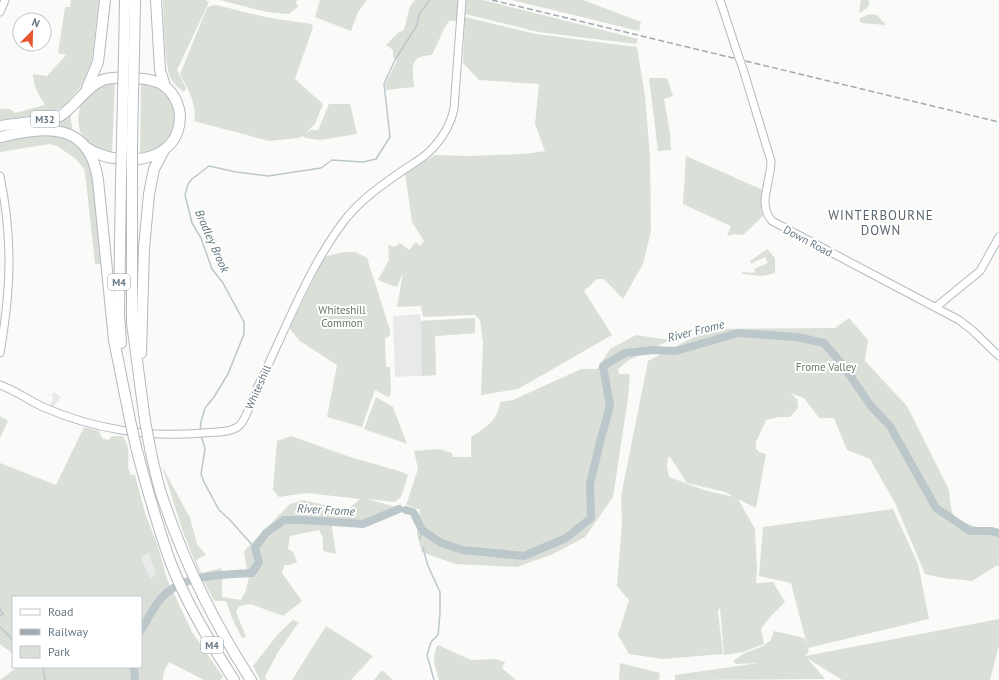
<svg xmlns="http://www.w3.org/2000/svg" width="999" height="680" font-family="'PT Sans',sans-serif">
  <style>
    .built { fill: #e8e9e9 }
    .green { fill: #dadfd7; fill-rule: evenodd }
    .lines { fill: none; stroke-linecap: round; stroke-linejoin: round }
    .stream { stroke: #bbc7cb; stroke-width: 1.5 }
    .river { stroke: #bbc7cb; stroke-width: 8 }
    .secondary-casing { stroke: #b3babf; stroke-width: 9 }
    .highway-casing { stroke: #b4b9bd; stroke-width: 12 }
    .secondary { stroke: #fff; stroke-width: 7 }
    .highway { stroke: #fff; stroke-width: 10 }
    .rail { stroke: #a2aab0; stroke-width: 1.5; stroke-dasharray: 6 3; stroke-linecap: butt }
    .secondary-bridge-casing { stroke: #b3babf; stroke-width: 9; stroke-linecap: butt }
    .highway-bridge-casing { stroke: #b4b9bd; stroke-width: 12; stroke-linecap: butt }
    .secondary-bridge { stroke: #fff; stroke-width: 7 }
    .highway-bridge { stroke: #fff; stroke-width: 10 }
    .labels { text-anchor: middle; stroke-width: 4; stroke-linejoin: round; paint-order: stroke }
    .shield { fill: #fff; stroke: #939fa8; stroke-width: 1 }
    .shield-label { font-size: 10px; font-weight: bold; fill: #657683 }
    .street-label { font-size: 11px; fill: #657683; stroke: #fff }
    .park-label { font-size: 11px; fill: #687a64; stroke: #fff }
    .water-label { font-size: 12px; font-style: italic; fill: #60757c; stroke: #fff }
    .quarter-label { font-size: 13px; letter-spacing: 1px; fill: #57646e; stroke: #fff }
  </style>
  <rect width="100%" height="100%" fill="#fafaf8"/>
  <g class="built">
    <path d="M 420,314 L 421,321 L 475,318 L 475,333 L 435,336 L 436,375 L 395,377 L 393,316 Z"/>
    <path d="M 54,392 L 61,397 L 53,408 L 49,405 L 52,401 L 53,397 L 51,396 Z"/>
    <path d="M 149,553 L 156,574 L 149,579 L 141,556 Z"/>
  </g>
  <g class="green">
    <path d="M 69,0 L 99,0 L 92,59 L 89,75 L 82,85 L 64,106 L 55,111 L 39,115 L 0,120 L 0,109 L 10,109 L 15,113 L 45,105 C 39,95 33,86 33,74 L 47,76 L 66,55 L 58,53 L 65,7 L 70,7 L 71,0 Z"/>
    <path d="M 163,0 L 205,0 L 209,2 L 177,70 L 186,88 L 184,92 C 179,88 174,84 171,79 C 164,67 164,16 163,0 Z"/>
    <path d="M 220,0 L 297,0 L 296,4 L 299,6 L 289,14 L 266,12 Z"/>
    <path d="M 320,0 L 367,0 L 358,12 L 351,31 L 315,17 Z"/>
    <path d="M 415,0 L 459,0 L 457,21 L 449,21 L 445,27 L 432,55 C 408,56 413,68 414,87 L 386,90 L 385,85 L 397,61 L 393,57 L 393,50 L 386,45 L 398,33 L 404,30 L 410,6 Z"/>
    <path d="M 466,0 L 483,0 L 638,39 L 636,44 L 538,32 L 465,14 Z"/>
    <path d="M 512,0 L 583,0 L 641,22 L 639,31 Z"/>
    <path d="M 861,0 L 868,0 L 870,3 L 866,9 L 859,13 Z"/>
    <path d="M 216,5 L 270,18 L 312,24 L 313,27 L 295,79 L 323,104 L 315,124 L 304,135 L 311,130 L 318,130 L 329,104 L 350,104 L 357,134 L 320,140 L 305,138 L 303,136 L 298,138 L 269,141 L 194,121 C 198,105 187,88 180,74 L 207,8 L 210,6 Z"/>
    <path d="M 869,14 L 877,15 L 886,25 L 861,23 L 859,19 Z"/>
    <path d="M 465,17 L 536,34 L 637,47 L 645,96 L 650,157 L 651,231 L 643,264 L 623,299 L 604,279 L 597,279 L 584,291 L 612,335 L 518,389 L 481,395 L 483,343 L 480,320 L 475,315 L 423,317 L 421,306 L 397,307 L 403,273 L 397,287 L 390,285 L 378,280 L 389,260 L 388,245 L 395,247 L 400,243 L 409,250 L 416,242 L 420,246 L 424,241 L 412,222 L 405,173 L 435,155 L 468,156 L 524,154 L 545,151 L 535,124 L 539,84 L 479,80 L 463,63 Z"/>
    <path d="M 649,78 L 667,78 L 673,96 L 664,99 L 670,133 L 671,150 L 658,151 Z"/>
    <path d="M 115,82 L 112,153 L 95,148 L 89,143 L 80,132 L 78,118 L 80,106 L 93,90 L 103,84 Z"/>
    <path d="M 141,82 C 151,85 159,87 166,94 C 183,111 174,140 155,150 C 151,153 145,154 140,155 Z"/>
    <path d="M 71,114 L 71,121 L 73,131 L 61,126 L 51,124 L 63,120 Z"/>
    <path d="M 40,134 L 56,134 L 76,142 L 84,152 L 92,170 L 101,264 L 95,264 L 86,181 L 84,169 L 76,159 L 57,146 L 49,144 L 0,152 L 0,140 Z"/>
    <path d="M 686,156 L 763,190 L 761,211 L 763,216 L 743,235 L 735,234 L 727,236 L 731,226 L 683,204 Z"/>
    <path d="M 767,249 L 775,258 L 775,273 L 763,276 L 743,274 L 741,272 L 755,273 L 754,269 L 768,263 L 765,257 L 754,262 L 752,264 L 750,261 Z"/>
    <path d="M 343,252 L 355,252 L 367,258 L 390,330 L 390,336 L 385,338 L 386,367 L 390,367 L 391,392 L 390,396 L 388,397 L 375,390 L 362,427 L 327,417 L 337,365 L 300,341 L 290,329 L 290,327 L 324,257 Z"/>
    <path d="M 475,318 L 475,333 L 435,336 L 436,375 L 422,376 L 421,321 Z"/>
    <path d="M 849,318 L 868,340 L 865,361 L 907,406 L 949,490 L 951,509 L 955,519 L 976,527 L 999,531 L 999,566 L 996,566 L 972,581 L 943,578 L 925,574 L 895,503 L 870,459 L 847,450 L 834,418 L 819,418 L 804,398 L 790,393 L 797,399 L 798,408 L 790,417 L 779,417 L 766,420 L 756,442 L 756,449 L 759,452 L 766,454 L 756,508 L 738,499 L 755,529 L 757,569 L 756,583 L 773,582 L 785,602 L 770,617 L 761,629 L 764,644 L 743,652 L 724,655 L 720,607 L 718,612 L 723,654 L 662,659 L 629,654 L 618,635 L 629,600 L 617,586 L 622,523 L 621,496 L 648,361 L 709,329 L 835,328 ZM 668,457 L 670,457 L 687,483 L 725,492 L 734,497 L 704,490 L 669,477 L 667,465 Z"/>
    <path d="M 636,335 L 670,340 L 629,360 L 618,369 L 619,374 L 630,374 L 628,398 L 613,497 L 585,537 L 553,554 L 517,567 L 455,564 L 422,552 L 417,534 L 420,509 L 418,509 L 406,505 L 418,469 L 414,451 L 439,449 L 452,453 L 453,457 L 471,457 L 471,437 C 484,429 499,419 500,402 L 513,400 L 581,369 L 597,369 L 610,349 Z"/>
    <path d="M 376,397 L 393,407 L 407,444 L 364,429 Z"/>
    <path d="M 0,416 L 8,421 L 0,438 Z"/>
    <path d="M 84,427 L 99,431 L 102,438 L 108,440 L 112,436 L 122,436 C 134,450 124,465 131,475 L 135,475 L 145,513 L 157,544 L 167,579 L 192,632 L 223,677 L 220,680 L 204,680 L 169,662 L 164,671 L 163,680 L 0,680 L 17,667 L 141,667 L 141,597 L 13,597 L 13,654 L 0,644 L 0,463 L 56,485 ZM 149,553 L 156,574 L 150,579 L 141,557 Z"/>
    <path d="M 291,436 L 350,457 L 399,471 L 408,475 L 401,497 L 395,502 L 367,499 L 396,507 L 359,523 L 331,522 L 336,554 L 323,551 L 323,538 L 319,530 L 290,536 L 288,549 L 293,552 L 297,562 L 290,565 L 284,565 L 282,573 L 302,601 L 283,616 L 251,604 L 239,606 L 236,612 L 246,637 L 242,638 L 232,618 L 226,601 L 214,601 L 198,570 L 182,529 L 162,466 L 190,518 L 197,544 L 206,555 L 196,560 L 201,573 L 222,568 L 222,597 L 241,600 L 246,590 L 249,577 L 246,565 L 244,551 L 290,504 L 303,500 L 347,510 L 360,499 L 307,493 L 279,497 L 273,490 L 277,441 Z"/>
    <path d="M 893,509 L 918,564 L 929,619 L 808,648 L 809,651 L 805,656 L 999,619 L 999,645 L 990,680 L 842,680 L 807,658 L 825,679 L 675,680 L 675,675 L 759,663 L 736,664 L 733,661 L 743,654 L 763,646 L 771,640 L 774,631 L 804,638 L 807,645 L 791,583 L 759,576 L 763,527 Z"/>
    <path d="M 293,620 L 299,622 L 278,652 L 265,677 L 267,679 L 266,680 L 260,680 L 253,666 L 278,634 Z"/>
    <path d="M 326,626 L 373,656 L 351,680 L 292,680 Z"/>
    <path d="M 438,645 L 471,660 L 495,659 L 505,662 L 502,668 L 516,680 L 439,680 C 435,667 431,657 438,645 Z"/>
    <path d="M 620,663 L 660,673 L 659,680 L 619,680 Z"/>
    <path d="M 382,670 L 393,680 L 374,680 Z"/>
  </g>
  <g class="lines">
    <g class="stream">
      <path d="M 200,431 L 201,422 L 205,408 L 214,397 L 228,374 L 244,334 L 244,322 L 223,283 L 212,269 L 201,238 L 192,223 L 185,195 L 188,184 L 192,179 L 209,166 L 236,172 L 268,176 L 321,168 L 332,160 L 363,162 L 376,159 L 390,137 L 384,84 L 395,60 L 417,25 L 419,14 L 430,0"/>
      <path d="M 201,435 L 205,449 L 201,474 L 204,482 L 219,510 L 229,519 L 255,548"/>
      <path d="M 420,539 L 422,530"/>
      <path d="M 423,548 L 428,566 L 440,592 L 440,613 L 438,635 L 431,642 L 427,655 L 434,680"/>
      <path d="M 0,609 L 3,614 L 0,615"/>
      <path d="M 0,627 L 13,640"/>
      <path d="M 43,667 L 45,680"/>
    </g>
    <g class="river">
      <path d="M 406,510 L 413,512 L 422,530 L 441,543 L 463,550 L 524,556 L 566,538 L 591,518 L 590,484 L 601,438 L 610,406 L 603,366 L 625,353 L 654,350 L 676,351 L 738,333 L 797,337 L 824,343 L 842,364 L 871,406 L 890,426 L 936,508 L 970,531 L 991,531 L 999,533"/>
      <path d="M 141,630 C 147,621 152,610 159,601 C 179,574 222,575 252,573 L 259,562 L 255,548 L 266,533 L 284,520 L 304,520 L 363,524 L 399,509"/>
      <path d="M 134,667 L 135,680"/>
    </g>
    <g class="secondary-casing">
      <g id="secondary">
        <path d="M 720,0 L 735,46"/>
        <path d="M 0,12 L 5,0"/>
        <path d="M 743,69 L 771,161 C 771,182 757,204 772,221 L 959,320 L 972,330 L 999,356"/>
        <path d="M 0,176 C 13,240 11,289 0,353"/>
        <path d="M 936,307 L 980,271 L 999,237"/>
        <path d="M 0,385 C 15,390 28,400 43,407 C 93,429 149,438 203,433 C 214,432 232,433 240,425 C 247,418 254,393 259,384 C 286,329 307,270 344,221 C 360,200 383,184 405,169 C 414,163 425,157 433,148 C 443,137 451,123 454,109 L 462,0"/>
      </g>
    </g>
    <g class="highway-casing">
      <g id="highway">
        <path d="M 156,0 L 160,70 L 165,86"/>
        <path d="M 134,56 L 135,0"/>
        <path d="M 124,57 L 125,0"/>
        <path d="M 87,88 L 98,62 L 105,0"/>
        <path d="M 0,126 C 17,123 45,122 60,116 C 67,112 72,106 78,100 C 99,77 104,77 134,78 C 144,79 154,79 163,85 C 171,90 177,100 179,109 C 181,118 180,125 177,133 C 164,166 112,165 87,148"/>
        <path d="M 0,137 C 45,127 89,120 98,180 L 114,340 L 130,420"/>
        <path d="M 122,142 L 123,94"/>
        <path d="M 132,142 L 133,95"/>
        <path d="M 132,180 L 132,323 L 145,421"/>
        <path d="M 121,343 L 119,314 L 121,179"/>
        <path d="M 141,353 L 144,248 L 149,194 L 154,169 L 164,150"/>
        <path d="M 136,447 C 146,485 157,524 170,561 C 186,603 210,643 234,680"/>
        <path d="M 150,448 C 153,462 156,476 160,490 C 182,558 212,620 251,680"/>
      </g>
    </g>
    <use href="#secondary" class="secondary"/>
    <use href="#highway" class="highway"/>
    <path class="rail" d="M 492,0 L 999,122"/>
    <g class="secondary-bridge-casing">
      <path id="secondary-bridge" d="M 735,46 L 743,69"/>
    </g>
    <g class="highway-bridge-casing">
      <g id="highway-bridge">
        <path d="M 123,94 L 124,57"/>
        <path d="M 133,95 L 134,56"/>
        <path d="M 121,179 L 122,142"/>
        <path d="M 132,180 L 132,142"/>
        <path d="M 130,420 L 136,447"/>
        <path d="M 145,421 L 150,448"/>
      </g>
    </g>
    <use href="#secondary-bridge" class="secondary-bridge"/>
    <use href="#highway-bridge" class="highway-bridge"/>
  </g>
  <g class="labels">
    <g class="shield">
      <rect x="31" y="111" width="28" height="16" rx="3"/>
      <rect x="108" y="274" width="22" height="16" rx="3"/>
      <rect x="201" y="637" width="22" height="16" rx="3"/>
    </g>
    <g class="shield-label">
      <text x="45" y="123">M32</text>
      <text x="119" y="286">M4</text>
      <text x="212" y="649">M4</text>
    </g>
    <g class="street-label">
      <text transform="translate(808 241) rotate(28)" y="4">Down Road</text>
      <text transform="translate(258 387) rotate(-66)" y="4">Whiteshill</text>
    </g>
    <g class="park-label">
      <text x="342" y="314">Whiteshill<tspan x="342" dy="13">Common</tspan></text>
      <text x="826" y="371">Frome Valley</text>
    </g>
    <g class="water-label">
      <text transform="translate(212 241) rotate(66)" y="4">Bradley Brook</text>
      <text transform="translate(696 331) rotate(-14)" y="4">River Frome</text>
      <text transform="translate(326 510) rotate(3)" y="4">River Frome</text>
    </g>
    <g class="quarter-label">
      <text x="881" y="220">WINTERBOURNE<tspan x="881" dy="15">DOWN</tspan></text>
    </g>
  </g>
  <rect x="12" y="596" width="130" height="72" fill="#ffffff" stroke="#c1c8cd"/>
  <rect x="20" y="609" width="20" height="6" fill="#ffffff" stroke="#c1c8cd"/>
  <text x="48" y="616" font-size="12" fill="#657683">Road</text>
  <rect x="20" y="629" width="20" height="6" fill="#a2aab0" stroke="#c1c8cd"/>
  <text x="48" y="636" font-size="12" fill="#657683">Railway</text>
  <rect x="20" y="646" width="20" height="12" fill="#dadfd7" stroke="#c1c8cd"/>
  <text x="48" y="656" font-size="12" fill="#657683">Park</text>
  <g transform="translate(32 32) rotate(23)"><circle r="19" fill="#ffffff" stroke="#c1c8cd"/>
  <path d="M0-3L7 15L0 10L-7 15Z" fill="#e4572e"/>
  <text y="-6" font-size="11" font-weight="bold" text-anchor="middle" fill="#657683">N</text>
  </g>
</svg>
